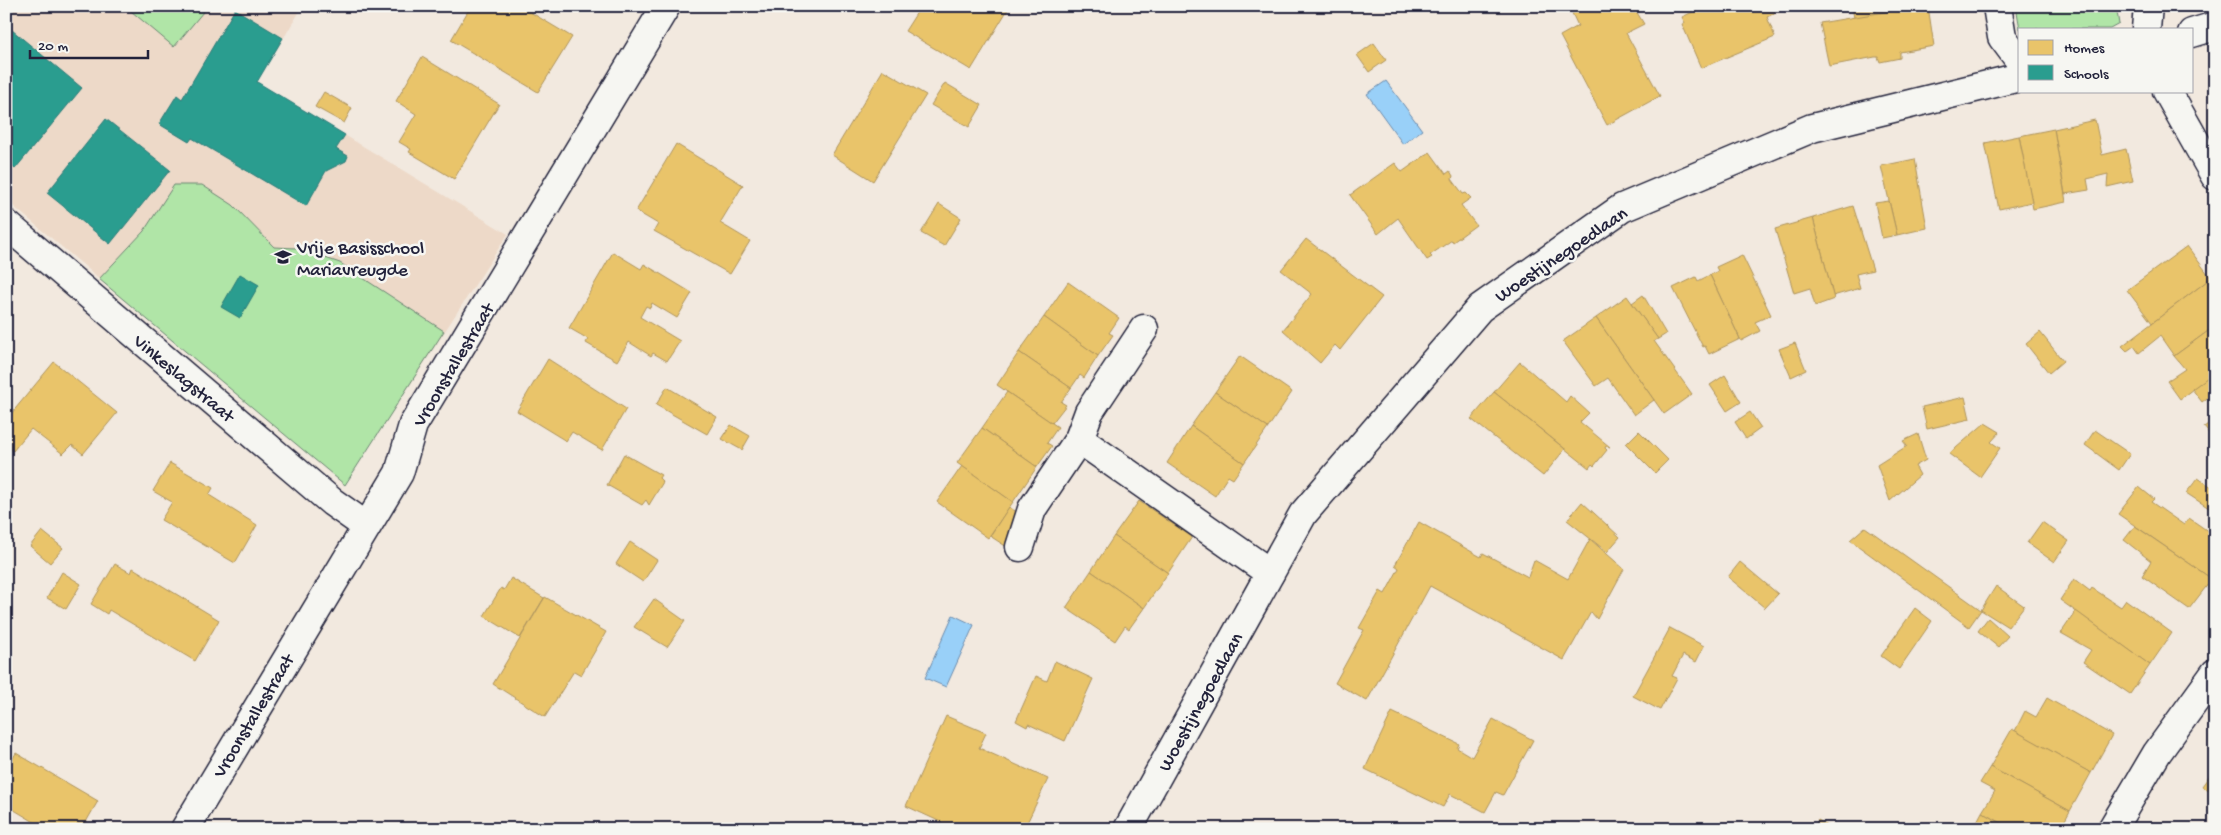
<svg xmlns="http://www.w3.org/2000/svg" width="2221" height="835" font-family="'Gochi Hand',sans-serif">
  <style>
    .built { fill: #edd9c8 }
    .green { fill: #b0e5a7; stroke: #698471 }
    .water { fill: #99d0f8; stroke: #698aac }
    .homes { fill: #e9c46a; stroke: #ad935c }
    .schools { fill: #2a9d8f; stroke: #287876 }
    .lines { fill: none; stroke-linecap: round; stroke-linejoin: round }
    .minor-casing { stroke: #22223b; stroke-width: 31 }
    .minor { stroke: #f6f6f2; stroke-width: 28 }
    .labels { text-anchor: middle; stroke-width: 5; stroke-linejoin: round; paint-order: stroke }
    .poi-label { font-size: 19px; fill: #22223b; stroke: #f6f6f2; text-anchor: start }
    .street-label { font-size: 19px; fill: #22223b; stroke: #f6f6f2 }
  </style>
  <rect width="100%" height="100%" fill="#f2e9df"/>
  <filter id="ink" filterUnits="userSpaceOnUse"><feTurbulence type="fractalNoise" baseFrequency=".02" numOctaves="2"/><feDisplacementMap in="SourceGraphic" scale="10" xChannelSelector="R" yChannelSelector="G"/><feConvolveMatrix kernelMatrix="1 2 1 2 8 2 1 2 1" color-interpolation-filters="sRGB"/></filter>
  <g filter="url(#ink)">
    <path class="built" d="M 6,6 L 303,6 L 257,82 L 508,234 L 345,485 L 6,200 Z"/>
    <g class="green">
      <path d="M 125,6 L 208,6 L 174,47 Z"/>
      <path d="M 2016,6 L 2116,6 L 2119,24 L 2110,29 L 2020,29 Z"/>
      <path d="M 174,185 L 202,185 L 233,205 L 274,247 L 296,248 L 340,263 L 444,331 L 345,485 L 99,279 L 144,231 Z"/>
    </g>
    <g class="water">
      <path d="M 1386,81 L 1422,130 L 1403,144 L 1367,94 Z"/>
      <path d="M 953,615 L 974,625 L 946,687 L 925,678 Z"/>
    </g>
    <g class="homes">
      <path d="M 471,6 L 520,6 L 572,37 L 538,92 L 451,40 Z"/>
      <path d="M 921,6 L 1010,6 L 971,70 L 905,31 Z"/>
      <path d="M 1585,6 L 1633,6 L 1644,24 L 1626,33 L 1660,96 L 1607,125 L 1560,36 L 1578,26 L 1572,13 Z"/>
      <path d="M 1698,6 L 1772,6 L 1775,13 L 1767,17 L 1775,37 L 1701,68 L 1682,24 L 1685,23 L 1682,17 L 1699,9 Z"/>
      <path d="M 1852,6 L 1920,6 L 1854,18 Z"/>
      <path d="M 1920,6 L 1928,6 L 1934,46 L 1900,52 L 1900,58 L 1880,62 L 1878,57 L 1875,57 L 1829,66 L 1820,23 Z"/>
      <path d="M 1374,43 L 1386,60 L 1369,72 L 1357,55 Z"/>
      <path d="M 422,57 L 499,104 L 454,179 L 409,152 L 411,149 L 399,142 L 416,114 L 396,101 Z"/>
      <path d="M 883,70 L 926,95 L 873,181 L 832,155 Z"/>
      <path d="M 945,83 L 982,105 L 969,127 L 931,105 Z"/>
      <path d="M 324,92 L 352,108 L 344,123 L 315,107 Z"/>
      <path d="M 2095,120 L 2102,155 L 2126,149 L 2133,181 L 2107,187 L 2108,174 L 2087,179 L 2089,190 L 2065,194 L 2054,129 Z"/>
      <path d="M 2054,129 L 2066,202 L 2033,209 L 2019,136 Z"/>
      <path d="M 2019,136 L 2032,202 L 1999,209 L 1985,143 Z"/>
      <path d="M 676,144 L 743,185 L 720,223 L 750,241 L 730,274 L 654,231 L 658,224 L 636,211 Z"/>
      <path d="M 1430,152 L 1446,174 L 1450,171 L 1453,176 L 1452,179 L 1463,194 L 1466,193 L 1471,198 L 1461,205 L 1476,225 L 1453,242 L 1452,240 L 1430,255 L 1432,257 L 1427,260 L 1398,218 L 1378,234 L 1350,195 L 1395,163 L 1402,172 Z"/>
      <path d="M 1915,159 L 1927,228 L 1897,235 L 1881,166 Z"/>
      <path d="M 1889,201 L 1897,235 L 1882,238 L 1875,203 Z"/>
      <path d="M 939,204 L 961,218 L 944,246 L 921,233 Z"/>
      <path d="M 1853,206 L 1873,270 L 1856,274 L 1860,288 L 1833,296 L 1813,218 Z"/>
      <path d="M 1813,218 L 1834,299 L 1815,306 L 1810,288 L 1794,293 L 1775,229 Z"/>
      <path d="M 1306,239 L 1382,297 L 1340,350 L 1335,345 L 1320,363 L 1283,330 L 1312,294 L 1281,270 Z"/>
      <path d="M 2187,246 L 2211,278 L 2152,323 L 2127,290 Z"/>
      <path d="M 613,252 L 641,269 L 644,264 L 692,293 L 677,318 L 652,303 L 650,308 L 646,306 L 640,317 L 680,341 L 667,361 L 653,353 L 651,356 L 629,342 L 617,361 L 586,343 L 588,339 L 569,328 Z"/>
      <path d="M 1742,255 L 1771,315 L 1755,322 L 1760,331 L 1741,341 L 1710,275 L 1718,271 L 1716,267 Z"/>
      <path d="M 1710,275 L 1740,339 L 1709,354 L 1705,346 L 1703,347 L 1673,288 L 1696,277 L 1698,281 Z"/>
      <path d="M 2211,278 L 2215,284 L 2215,326 L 2174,356 L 2160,336 L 2139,353 L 2134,346 L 2127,351 L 2122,346 Z"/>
      <path d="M 1068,282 L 1119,318 L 1109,333 L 1113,335 L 1098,356 L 1044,317 Z"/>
      <path d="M 1643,295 L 1666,334 L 1658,339 L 1632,303 Z"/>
      <path d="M 1627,296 L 1658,339 L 1654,341 L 1692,394 L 1664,414 L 1596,318 Z"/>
      <path d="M 1044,317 L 1098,356 L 1084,378 L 1080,375 L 1071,388 L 1019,352 Z"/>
      <path d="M 1596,318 L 1654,400 L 1634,415 L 1608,378 L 1596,386 L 1563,341 Z"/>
      <path d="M 2215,326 L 2215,372 L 2180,399 L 2167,381 L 2185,369 L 2174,356 Z"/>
      <path d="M 2040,332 L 2063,361 L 2049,373 L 2026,344 Z"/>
      <path d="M 1795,343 L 1806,370 L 1791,377 L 1779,349 Z"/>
      <path d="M 1019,352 L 1071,388 L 1061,402 L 1066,405 L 1052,423 L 997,385 Z"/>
      <path d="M 1240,356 L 1292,392 L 1268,428 L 1215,392 Z"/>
      <path d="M 548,359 L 626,409 L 602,450 L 572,432 L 566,441 L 517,411 Z"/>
      <path d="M 54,362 L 117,413 L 83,454 L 72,445 L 63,454 L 31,429 L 13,451 L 6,446 L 6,420 Z"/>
      <path d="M 1520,362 L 1566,402 L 1570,396 L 1589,413 L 1580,422 L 1610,447 L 1606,446 L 1605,448 L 1607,450 L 1594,466 L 1592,464 L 1589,468 L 1494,392 Z"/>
      <path d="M 2215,372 L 2215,392 L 2202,402 L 2192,389 Z"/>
      <path d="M 1725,375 L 1741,402 L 1727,411 L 1710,385 Z"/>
      <path d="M 667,387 L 717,417 L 707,434 L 656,405 Z"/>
      <path d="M 1007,392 L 1058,427 L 1047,443 L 1052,446 L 1037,467 L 982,428 Z"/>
      <path d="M 1215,392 L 1268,428 L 1244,463 L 1191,426 Z"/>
      <path d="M 1494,392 L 1565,449 L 1543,476 L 1471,419 Z"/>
      <path d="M 1965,397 L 1970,419 L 1927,429 L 1922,407 Z"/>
      <path d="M 1750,412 L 1761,428 L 1746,439 L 1735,422 Z"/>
      <path d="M 2215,419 L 2215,441 L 2204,427 Z"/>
      <path d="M 1985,423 L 2000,432 L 1991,442 L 2000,448 L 1980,477 L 1949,454 Z"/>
      <path d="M 731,425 L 750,436 L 742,450 L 722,439 Z"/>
      <path d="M 1191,426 L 1244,463 L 1233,479 L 1228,476 L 1215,496 L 1167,463 Z"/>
      <path d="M 982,428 L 1037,467 L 1013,502 L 957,463 Z"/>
      <path d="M 2095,430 L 2130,454 L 2119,470 L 2085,445 Z"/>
      <path d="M 1639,431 L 1668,460 L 1655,473 L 1626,444 Z"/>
      <path d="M 1918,434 L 1926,460 L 1915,466 L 1920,475 L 1890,501 L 1877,465 L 1907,446 L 1903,441 Z"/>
      <path d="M 624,454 L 661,475 L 659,478 L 663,482 L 649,505 L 646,500 L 642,505 L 607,485 Z"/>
      <path d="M 170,463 L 213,488 L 209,495 L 257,525 L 235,563 L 161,520 L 172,502 L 153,491 Z"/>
      <path d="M 962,466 L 1013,502 L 988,538 L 937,502 Z"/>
      <path d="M 2198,478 L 2215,489 L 2215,512 L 2186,493 Z"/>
      <path d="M 2139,487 L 2154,499 L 2151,502 L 2184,525 L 2189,518 L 2215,536 L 2215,575 L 2212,579 L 2118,514 Z"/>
      <path d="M 1139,501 L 1192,537 L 1168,573 L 1114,536 Z"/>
      <path d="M 1582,502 L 1620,537 L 1607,552 L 1567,520 Z"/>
      <path d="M 1009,507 L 1027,519 L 1007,547 L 990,536 Z"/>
      <path d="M 1419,522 L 1481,557 L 1483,553 L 1528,577 L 1534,560 L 1568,579 L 1590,539 L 1624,569 L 1597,619 L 1591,612 L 1564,660 L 1430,586 L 1367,701 L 1335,683 L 1364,630 L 1359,628 L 1380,591 L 1385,594 L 1399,568 L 1395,565 Z"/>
      <path d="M 2042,522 L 2069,541 L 2054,562 L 2027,543 Z"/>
      <path d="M 2135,526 L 2212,579 L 2189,609 L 2142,576 L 2151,561 L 2124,540 Z"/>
      <path d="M 1865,527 L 1981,610 L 1969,627 L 1850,540 Z"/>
      <path d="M 42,531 L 63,548 L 50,563 L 30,546 Z"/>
      <path d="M 1114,536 L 1168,573 L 1144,608 L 1091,571 Z"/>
      <path d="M 630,542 L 657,560 L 643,582 L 616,564 Z"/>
      <path d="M 1740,562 L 1778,594 L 1765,608 L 1728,577 Z"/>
      <path d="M 115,564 L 131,573 L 133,568 L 219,620 L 195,661 L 109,610 L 107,614 L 91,604 Z"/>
      <path d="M 1091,571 L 1144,608 L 1129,629 L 1125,626 L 1115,641 L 1066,608 Z"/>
      <path d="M 62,572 L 81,584 L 66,609 L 47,598 Z"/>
      <path d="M 511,578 L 544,598 L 520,638 L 484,616 L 501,588 L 504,590 Z"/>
      <path d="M 2074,579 L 2090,591 L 2092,588 L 2121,607 L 2126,600 L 2172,633 L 2150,665 L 2060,600 Z"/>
      <path d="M 1996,586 L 2024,606 L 2008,627 L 1981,610 Z"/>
      <path d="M 545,597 L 606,632 L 581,675 L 574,671 L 545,717 L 493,684 Z"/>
      <path d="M 654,599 L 685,621 L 667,647 L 634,627 Z"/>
      <path d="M 1915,608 L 1932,621 L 1899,669 L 1881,656 Z"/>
      <path d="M 2076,611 L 2150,665 L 2130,694 L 2083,662 L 2091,650 L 2061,633 Z"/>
      <path d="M 1988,618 L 2008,636 L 1998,647 L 1978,631 Z"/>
      <path d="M 1670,628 L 1704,646 L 1696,662 L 1683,655 L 1672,676 L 1677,678 L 1660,710 L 1633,696 Z"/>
      <path d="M 1055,661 L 1093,679 L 1065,741 L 1028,724 L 1027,727 L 1016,721 L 1036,676 L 1047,681 Z"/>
      <path d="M 2047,698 L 2112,735 L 2091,773 L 2015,731 L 2025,711 L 2036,717 Z"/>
      <path d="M 1392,712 L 1459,744 L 1457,748 L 1472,757 L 1493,719 L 1533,740 L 1503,795 L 1496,792 L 1485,812 L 1450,794 L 1443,807 L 1365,769 Z"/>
      <path d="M 946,716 L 986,733 L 979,748 L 1048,779 L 1024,829 L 956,829 L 906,806 Z"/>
      <path d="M 2012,729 L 2091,773 L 2070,811 L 1990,767 Z"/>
      <path d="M 16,753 L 98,801 L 82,829 L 46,829 L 6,805 L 6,770 Z"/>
      <path d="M 1990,767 L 2070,811 L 2060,829 L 2012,829 L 1982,812 L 1995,791 L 1980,783 Z"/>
      <path d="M 2215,768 L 2215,795 L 2202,786 Z"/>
      <path d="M 1982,812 L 2012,829 L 1973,829 Z"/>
      <path d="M 1818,820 L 1833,829 L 1813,829 Z"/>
    </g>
    <g class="schools">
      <path d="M 235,9 L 283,38 L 257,82 L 345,135 L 336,149 L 348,156 L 346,161 L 326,171 L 306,206 L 192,138 L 189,142 L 159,124 L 177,95 L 182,99 Z"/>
      <path d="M 6,25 L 82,88 L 15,169 L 6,162 Z"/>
      <path d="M 106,119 L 170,170 L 110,244 L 47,193 Z"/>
      <path d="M 240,274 L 259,285 L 240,318 L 221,307 Z"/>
    </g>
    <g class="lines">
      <g class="minor-casing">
        <g id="minor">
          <path d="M 1997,6 L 2002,37 L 2020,61"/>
          <path d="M 2146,29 L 2148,6"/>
          <path d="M 2192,33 L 2215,26"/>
          <path d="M 2167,91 L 2215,176"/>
          <path d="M 6,224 L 332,502 L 366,526"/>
          <path d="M 1079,439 L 1270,573"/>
          <path d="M 1020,547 L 1032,509 L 1079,439 L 1089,412 L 1144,329"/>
          <path d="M 185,829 L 399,473 L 413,425 L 666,6"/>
          <path d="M 1128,829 L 1303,514 L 1480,308 L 1622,208 L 1812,128 L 2020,77"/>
          <path d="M 2112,829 L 2157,753 L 2215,673"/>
        </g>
      </g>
      <use href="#minor" class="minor"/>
    </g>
  </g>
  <defs>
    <g id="school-bare" transform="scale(1.35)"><path d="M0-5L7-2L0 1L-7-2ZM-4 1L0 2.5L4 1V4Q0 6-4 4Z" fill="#22223b" stroke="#f6f6f2" stroke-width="2.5" paint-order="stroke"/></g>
  </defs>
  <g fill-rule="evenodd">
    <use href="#school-bare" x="283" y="257"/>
  </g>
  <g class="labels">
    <g class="poi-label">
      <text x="297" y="253">Vrije Basisschool<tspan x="297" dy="22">Mariavreugde</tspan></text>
    </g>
    <g class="street-label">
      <text transform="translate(1560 253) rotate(-34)" y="7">Woestijnegoedlaan</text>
      <text transform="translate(452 364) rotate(-59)" y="7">Vroonstallestraat</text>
      <text transform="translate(185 377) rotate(40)" y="7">Vinkeslagstraat</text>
      <text transform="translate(1199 701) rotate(-61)" y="7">Woestijnegoedlaan</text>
      <text transform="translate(252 715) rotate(-59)" y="7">Vroonstallestraat</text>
    </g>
  </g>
  <rect width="2221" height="835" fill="none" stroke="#f6f6f2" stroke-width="25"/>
  <rect x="12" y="12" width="2196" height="810" fill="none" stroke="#22223b" stroke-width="2" filter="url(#ink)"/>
  <rect x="2018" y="28" width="175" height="65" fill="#f6f6f2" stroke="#a1a1a9"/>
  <rect x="2028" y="40" width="25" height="15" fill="#e9c46a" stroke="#a1a1a9"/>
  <text x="2064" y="52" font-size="15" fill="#22223b">Homes</text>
  <rect x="2028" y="65" width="25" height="15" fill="#2a9d8f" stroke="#a1a1a9"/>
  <text x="2064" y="78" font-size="15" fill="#22223b">Schools</text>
  <path d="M30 50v8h118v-8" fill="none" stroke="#22223b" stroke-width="2.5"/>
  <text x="38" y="50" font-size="15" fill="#22223b" stroke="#f6f6f2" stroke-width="4" paint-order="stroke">20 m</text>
</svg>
